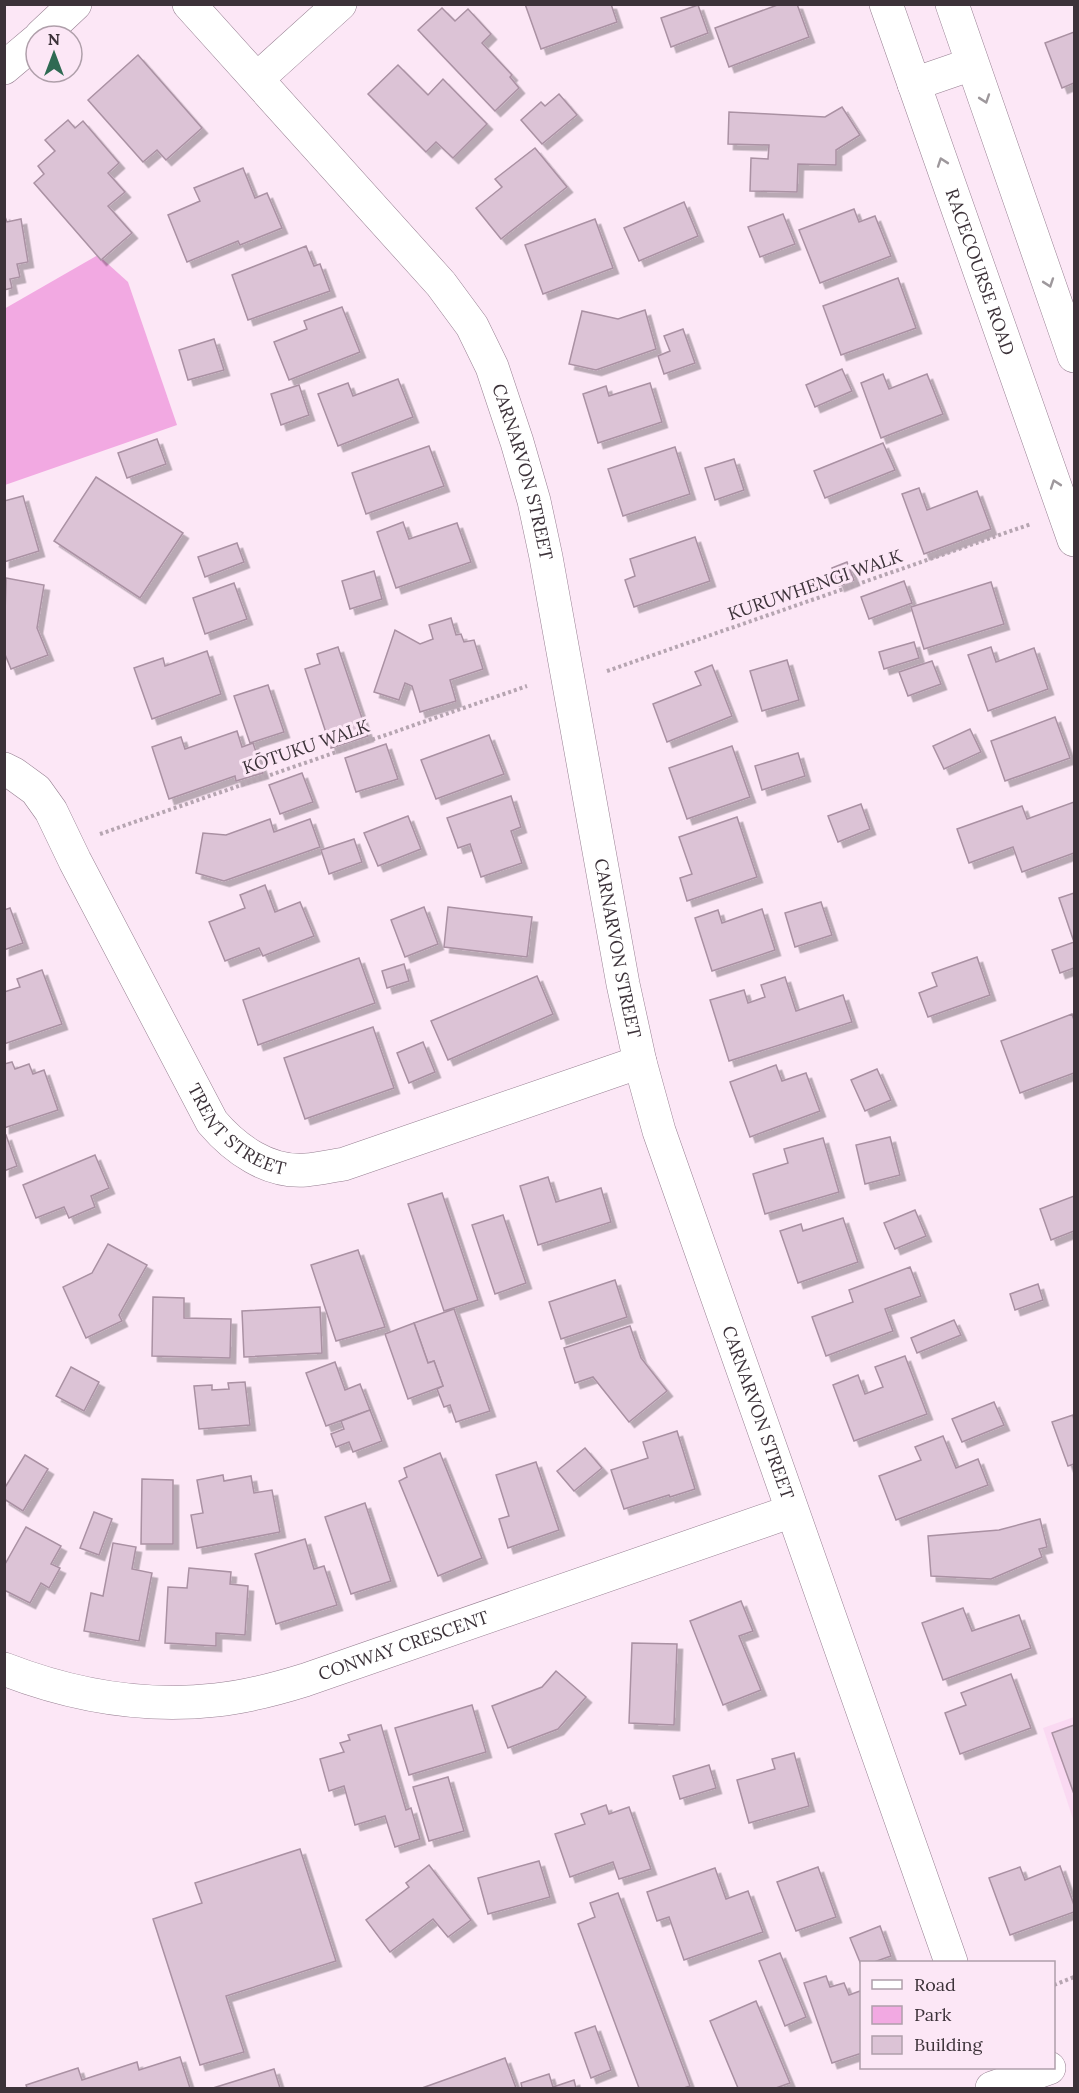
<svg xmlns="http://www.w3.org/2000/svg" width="1079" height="2093" font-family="Lora,serif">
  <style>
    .built { fill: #fad9f2 }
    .green { fill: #f2a9e2 }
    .building { fill: #dcc3d6; stroke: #aa91a3; stroke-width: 1.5; filter: url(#shadow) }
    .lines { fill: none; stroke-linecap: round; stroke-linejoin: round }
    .minor-casing { stroke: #967f91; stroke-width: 34 }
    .highway-casing { stroke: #967f91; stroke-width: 34 }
    .path { stroke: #b6a5b1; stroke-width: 4; stroke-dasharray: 3 3; stroke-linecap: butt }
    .minor { stroke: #fff; stroke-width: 33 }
    .highway { stroke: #fff; stroke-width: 33 }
    .oneway { stroke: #9e989c }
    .labels { text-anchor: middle; stroke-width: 6; stroke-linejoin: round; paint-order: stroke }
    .street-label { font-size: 18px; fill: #3c3239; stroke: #fce7f6 }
  </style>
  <defs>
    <filter id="shadow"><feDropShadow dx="5.5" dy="5.5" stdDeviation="0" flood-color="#0004"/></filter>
  </defs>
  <rect width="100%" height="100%" fill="#fce7f6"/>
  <path class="built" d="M 1074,1717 L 1074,1822 L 1043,1728 Z"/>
  <path class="green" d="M 98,255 L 128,282 L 177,425 L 5,485 L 4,309 Z"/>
  <g class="building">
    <path d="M 525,4 L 611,4 L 617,22 L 541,49 Z"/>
    <path d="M 780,4 L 797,4 L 809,37 L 729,67 L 715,28 Z"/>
    <path d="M 698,5 L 708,33 L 671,47 L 661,18 Z"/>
    <path d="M 442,8 L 455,21 L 468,9 L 491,34 L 482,43 L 512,75 L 510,77 L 519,88 L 495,111 L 418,30 Z"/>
    <path d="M 1074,32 L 1074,83 L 1062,88 L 1045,43 Z"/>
    <path d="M 138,55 L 202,128 L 166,160 L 157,150 L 143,162 L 88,100 Z"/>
    <path d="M 398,65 L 428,95 L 443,79 L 487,124 L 453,158 L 436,142 L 426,152 L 368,94 Z"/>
    <path d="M 559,94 L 577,115 L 542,144 L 521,120 L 541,102 L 545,106 Z"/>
    <path d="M 842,107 L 860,135 L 836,150 L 836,165 L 798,164 L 797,192 L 750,191 L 751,158 L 768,159 L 769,145 L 728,144 L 729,112 L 825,117 Z"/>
    <path d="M 68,120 L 75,128 L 83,121 L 119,163 L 108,173 L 125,192 L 108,206 L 132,233 L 101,260 L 34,183 L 44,174 L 38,166 L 55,151 L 45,140 Z"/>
    <path d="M 535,148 L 567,187 L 501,239 L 476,208 L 502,187 L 495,179 Z"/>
    <path d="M 243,168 L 255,198 L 267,193 L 282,228 L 240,245 L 238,241 L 187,262 L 168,215 L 200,201 L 194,188 Z"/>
    <path d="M 684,202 L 698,236 L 639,261 L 624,228 Z"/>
    <path d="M 854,209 L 859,222 L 875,216 L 891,256 L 820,283 L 799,230 Z"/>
    <path d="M 4,214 L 7,222 L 21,219 L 28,262 L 17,264 L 20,277 L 10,279 L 12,288 L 4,290 Z"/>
    <path d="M 783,214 L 795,244 L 760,257 L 748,227 Z"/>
    <path d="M 595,219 L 613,268 L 543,294 L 525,245 Z"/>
    <path d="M 306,246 L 314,266 L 320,264 L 330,291 L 248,320 L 232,275 Z"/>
    <path d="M 898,278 L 916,328 L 841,355 L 823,306 Z"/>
    <path d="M 342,307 L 360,352 L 289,380 L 274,342 L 307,329 L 304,321 Z"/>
    <path d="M 645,310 L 656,349 L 596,370 L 569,364 L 582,311 L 618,319 Z"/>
    <path d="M 683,329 L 695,363 L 664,374 L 658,356 L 670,351 L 664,336 Z"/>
    <path d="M 214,339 L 224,370 L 188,380 L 179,350 Z"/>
    <path d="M 842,369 L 852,391 L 815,407 L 806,385 Z"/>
    <path d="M 883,374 L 889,389 L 927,374 L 943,414 L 881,438 L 861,383 Z"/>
    <path d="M 398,379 L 413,417 L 338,446 L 318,394 L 348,383 L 353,396 Z"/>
    <path d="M 650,383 L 662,422 L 598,443 L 583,394 L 606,386 L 609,396 Z"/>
    <path d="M 299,385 L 309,415 L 281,425 L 271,394 Z"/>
    <path d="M 157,439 L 166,464 L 127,478 L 118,453 Z"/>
    <path d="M 883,443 L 895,470 L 825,498 L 814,471 Z"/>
    <path d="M 429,446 L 444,486 L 366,514 L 352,473 Z"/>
    <path d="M 675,447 L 690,494 L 623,516 L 608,469 Z"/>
    <path d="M 734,459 L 744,490 L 715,500 L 705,468 Z"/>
    <path d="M 96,477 L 183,533 L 140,598 L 54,541 Z"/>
    <path d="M 919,488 L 927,510 L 977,491 L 991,529 L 924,554 L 902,494 Z"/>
    <path d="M 23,496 L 39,551 L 4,562 L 4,501 Z"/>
    <path d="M 403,522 L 409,539 L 457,523 L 471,562 L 396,588 L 377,532 Z"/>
    <path d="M 695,537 L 710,581 L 634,607 L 625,580 L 635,576 L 630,559 Z"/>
    <path d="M 237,543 L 244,562 L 205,577 L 198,557 Z"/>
    <path d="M 847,562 L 854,580 L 839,586 L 832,568 Z"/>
    <path d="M 374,571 L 382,599 L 350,609 L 342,581 Z"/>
    <path d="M 6,578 L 44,585 L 37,628 L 48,655 L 11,669 L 4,652 Z"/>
    <path d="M 904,581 L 912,603 L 869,619 L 861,597 Z"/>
    <path d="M 991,582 L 1004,624 L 924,649 L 911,607 Z"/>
    <path d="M 234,583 L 247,619 L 205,634 L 193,598 Z"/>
    <path d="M 451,618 L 456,635 L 461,634 L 464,642 L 474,640 L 483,669 L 450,680 L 456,701 L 420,712 L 412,686 L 405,683 L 399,700 L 374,692 L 395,630 L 420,644 L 433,639 L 429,625 Z"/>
    <path d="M 914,642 L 919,658 L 884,669 L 879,652 Z"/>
    <path d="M 338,647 L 368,736 L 331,748 L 305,669 L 320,664 L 317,654 Z"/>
    <path d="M 991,647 L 996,662 L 1034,648 L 1048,689 L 988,711 L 968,655 Z"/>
    <path d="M 207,651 L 221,694 L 152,719 L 134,668 L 163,658 L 165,666 Z"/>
    <path d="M 787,660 L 799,700 L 762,711 L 750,671 Z"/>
    <path d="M 932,661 L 941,684 L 908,696 L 899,672 Z"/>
    <path d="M 712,665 L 732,716 L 667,742 L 653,704 L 701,685 L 695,672 Z"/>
    <path d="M 268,685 L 284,732 L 250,743 L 234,696 Z"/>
    <path d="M 1055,717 L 1070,758 L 1005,781 L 991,741 Z"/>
    <path d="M 970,729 L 981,752 L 944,769 L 933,746 Z"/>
    <path d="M 237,731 L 242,747 L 253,743 L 263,773 L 236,781 L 235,776 L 169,799 L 152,747 L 181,737 L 185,749 Z"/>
    <path d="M 489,735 L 504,774 L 436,799 L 421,760 Z"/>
    <path d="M 386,744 L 398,779 L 356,792 L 345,758 Z"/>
    <path d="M 732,746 L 750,797 L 687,819 L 669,768 Z"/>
    <path d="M 798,753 L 805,776 L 762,790 L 755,766 Z"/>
    <path d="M 302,773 L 313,802 L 280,814 L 269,785 Z"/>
    <path d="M 511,796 L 521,827 L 511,831 L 522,863 L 481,877 L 470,844 L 458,848 L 447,818 Z"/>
    <path d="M 1074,802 L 1074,853 L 1022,872 L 1013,847 L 969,863 L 957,829 L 1022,806 L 1027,819 Z"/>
    <path d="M 861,804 L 870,829 L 838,842 L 828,816 Z"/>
    <path d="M 408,816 L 421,849 L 378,866 L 364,833 Z"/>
    <path d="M 737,817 L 757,877 L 687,901 L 680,878 L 692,874 L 679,837 Z"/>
    <path d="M 270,819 L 274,832 L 310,819 L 320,847 L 224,881 L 196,873 L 203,833 L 226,835 Z"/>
    <path d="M 354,839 L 362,862 L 329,874 L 321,850 Z"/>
    <path d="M 265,885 L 275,912 L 300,902 L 314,936 L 263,956 L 259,948 L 225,961 L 209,922 L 245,908 L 240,895 Z"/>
    <path d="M 1074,893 L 1074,942 L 1059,898 Z"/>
    <path d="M 821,902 L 832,935 L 795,947 L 785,913 Z"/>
    <path d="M 424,907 L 438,944 L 405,957 L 391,920 Z"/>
    <path d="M 448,907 L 532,917 L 527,957 L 444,947 Z"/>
    <path d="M 10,908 L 23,943 L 4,950 L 4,910 Z"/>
    <path d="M 762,909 L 775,950 L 712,971 L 695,918 L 718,910 L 722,923 Z"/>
    <path d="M 1074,942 L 1074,968 L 1060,973 L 1052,950 Z"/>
    <path d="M 977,957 L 990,995 L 928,1017 L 919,993 L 937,986 L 932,973 Z"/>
    <path d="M 359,958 L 375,1003 L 258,1045 L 243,1000 Z"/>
    <path d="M 404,964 L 409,981 L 387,988 L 382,971 Z"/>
    <path d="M 42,970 L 62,1024 L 4,1044 L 4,992 L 20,987 L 17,979 Z"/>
    <path d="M 537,976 L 553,1014 L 448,1060 L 431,1021 Z"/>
    <path d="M 785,977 L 796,1011 L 843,995 L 852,1022 L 729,1061 L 710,1000 L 744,990 L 748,1003 L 765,997 L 761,985 Z"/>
    <path d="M 1072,1014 L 1074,1020 L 1074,1073 L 1020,1093 L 1001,1041 Z"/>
    <path d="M 373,1027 L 394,1088 L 305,1119 L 284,1058 Z"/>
    <path d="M 423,1042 L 435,1072 L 409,1083 L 397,1053 Z"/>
    <path d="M 12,1062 L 15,1069 L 29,1064 L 33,1074 L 44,1070 L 58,1110 L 4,1128 L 4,1064 Z"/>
    <path d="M 776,1065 L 782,1081 L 806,1073 L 820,1111 L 750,1137 L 730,1082 Z"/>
    <path d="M 877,1069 L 891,1100 L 865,1111 L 851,1080 Z"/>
    <path d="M 6,1135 L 17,1166 L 4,1171 L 4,1136 Z"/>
    <path d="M 890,1137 L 900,1175 L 865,1184 L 856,1145 Z"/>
    <path d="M 823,1138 L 839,1192 L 765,1214 L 753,1174 L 788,1163 L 784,1149 Z"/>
    <path d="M 95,1155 L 109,1188 L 91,1196 L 95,1207 L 69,1218 L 64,1207 L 36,1218 L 23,1185 Z"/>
    <path d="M 548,1177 L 556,1202 L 601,1188 L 611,1222 L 538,1245 L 520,1186 Z"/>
    <path d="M 442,1193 L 478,1300 L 444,1311 L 408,1204 Z"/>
    <path d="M 1074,1196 L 1074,1231 L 1051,1240 L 1040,1209 Z"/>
    <path d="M 915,1210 L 926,1236 L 895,1249 L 884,1223 Z"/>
    <path d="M 503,1215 L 526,1283 L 495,1294 L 472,1225 Z"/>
    <path d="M 843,1218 L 858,1262 L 798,1283 L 780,1231 L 801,1224 L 803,1231 Z"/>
    <path d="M 108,1244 L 147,1265 L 119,1315 L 122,1321 L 86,1338 L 63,1287 L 92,1273 Z"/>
    <path d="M 358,1250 L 385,1327 L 336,1341 L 311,1265 Z"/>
    <path d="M 910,1267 L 921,1296 L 885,1309 L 893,1331 L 826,1356 L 812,1317 L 853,1302 L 849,1290 Z"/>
    <path d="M 615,1280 L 627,1317 L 561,1339 L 549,1302 Z"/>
    <path d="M 1038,1284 L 1043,1300 L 1015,1310 L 1010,1294 Z"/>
    <path d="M 153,1297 L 184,1298 L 184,1318 L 231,1319 L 230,1358 L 152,1356 Z"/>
    <path d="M 320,1307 L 322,1353 L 244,1357 L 242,1311 Z"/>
    <path d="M 454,1309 L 490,1411 L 456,1422 L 450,1405 L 444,1407 L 437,1389 L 443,1386 L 434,1361 L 428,1363 L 414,1323 Z"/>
    <path d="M 954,1320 L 961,1335 L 917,1353 L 911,1338 Z"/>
    <path d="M 414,1323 L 428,1363 L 434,1361 L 443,1386 L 408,1399 L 385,1334 Z"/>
    <path d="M 630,1326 L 641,1358 L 667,1391 L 629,1422 L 593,1377 L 575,1383 L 564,1348 Z"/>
    <path d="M 905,1356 L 927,1414 L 854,1441 L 833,1385 L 858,1375 L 865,1394 L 883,1387 L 875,1367 Z"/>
    <path d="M 335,1362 L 345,1390 L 360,1384 L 370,1410 L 326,1426 L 306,1373 Z"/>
    <path d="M 71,1367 L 99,1382 L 84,1411 L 56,1396 Z"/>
    <path d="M 245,1382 L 250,1425 L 199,1429 L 194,1386 L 212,1385 L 212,1390 L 229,1389 L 228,1383 Z"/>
    <path d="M 994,1402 L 1004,1425 L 962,1442 L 952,1419 Z"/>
    <path d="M 370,1410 L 382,1441 L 353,1452 L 349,1442 L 336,1447 L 331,1434 L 344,1429 L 341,1421 Z"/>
    <path d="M 1073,1415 L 1074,1420 L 1074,1464 L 1068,1466 L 1052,1422 Z"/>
    <path d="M 677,1431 L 695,1489 L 670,1497 L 669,1495 L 624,1509 L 611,1470 L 648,1458 L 643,1442 Z"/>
    <path d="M 943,1436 L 956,1468 L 978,1459 L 988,1485 L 896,1520 L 879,1476 L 921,1460 L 915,1447 Z"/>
    <path d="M 585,1448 L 602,1468 L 574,1491 L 557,1471 Z"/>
    <path d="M 440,1453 L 482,1558 L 438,1576 L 399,1481 L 407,1477 L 404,1468 Z"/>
    <path d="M 25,1455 L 48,1469 L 23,1511 L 4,1499 L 4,1489 Z"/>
    <path d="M 536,1462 L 559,1530 L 508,1548 L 499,1519 L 509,1516 L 496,1475 Z"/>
    <path d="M 223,1475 L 224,1481 L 251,1476 L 254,1493 L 272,1490 L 280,1532 L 197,1548 L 191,1515 L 203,1513 L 197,1480 Z"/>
    <path d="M 142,1479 L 173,1480 L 173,1544 L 141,1544 Z"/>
    <path d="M 365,1503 L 391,1581 L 351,1594 L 325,1517 Z"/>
    <path d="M 94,1512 L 112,1519 L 99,1555 L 80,1548 Z"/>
    <path d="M 1040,1519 L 1047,1547 L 1039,1549 L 1042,1557 L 991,1579 L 931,1576 L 928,1536 L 999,1530 Z"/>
    <path d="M 26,1527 L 61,1546 L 51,1564 L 60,1568 L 49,1588 L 41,1583 L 30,1603 L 4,1590 L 4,1566 Z"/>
    <path d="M 305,1539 L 314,1569 L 324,1566 L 337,1605 L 276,1624 L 255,1554 Z"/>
    <path d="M 113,1543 L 136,1547 L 132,1569 L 152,1573 L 139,1641 L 84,1631 L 91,1593 L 103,1596 Z"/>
    <path d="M 189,1568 L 231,1572 L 230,1584 L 248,1586 L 245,1635 L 216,1633 L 216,1646 L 165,1643 L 168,1587 L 187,1588 Z"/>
    <path d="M 741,1601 L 753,1631 L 739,1636 L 761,1690 L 723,1705 L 690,1621 Z"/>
    <path d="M 963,1608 L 972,1631 L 1019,1615 L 1031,1648 L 943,1680 L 922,1623 Z"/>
    <path d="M 632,1643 L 677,1644 L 674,1725 L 629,1723 Z"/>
    <path d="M 556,1671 L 586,1697 L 558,1729 L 508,1748 L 492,1706 L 542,1687 Z"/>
    <path d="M 1011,1674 L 1031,1728 L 960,1754 L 945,1713 L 966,1705 L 961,1693 Z"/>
    <path d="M 472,1705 L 486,1752 L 409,1775 L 395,1728 Z"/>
    <path d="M 381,1725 L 406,1810 L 411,1808 L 420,1839 L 395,1847 L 385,1816 L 355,1825 L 344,1786 L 329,1791 L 320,1759 L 344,1752 L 340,1743 L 350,1740 L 348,1735 Z"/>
    <path d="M 1074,1725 L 1074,1794 L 1052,1733 Z"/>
    <path d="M 794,1753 L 809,1806 L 749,1823 L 737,1780 L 775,1769 L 772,1759 Z"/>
    <path d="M 709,1765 L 716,1788 L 680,1799 L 673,1776 Z"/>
    <path d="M 448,1777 L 464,1831 L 429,1841 L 413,1787 Z"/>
    <path d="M 606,1805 L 609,1814 L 629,1807 L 651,1869 L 619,1879 L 613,1862 L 570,1877 L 555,1834 L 585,1824 L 581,1814 Z"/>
    <path d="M 300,1849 L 336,1961 L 226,1996 L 244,2052 L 200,2065 L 153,1919 L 202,1903 L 195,1883 Z"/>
    <path d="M 539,1861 L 550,1897 L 488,1914 L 478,1878 Z"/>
    <path d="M 429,1865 L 471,1920 L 448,1937 L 433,1919 L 390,1952 L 366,1920 L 409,1887 L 406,1883 Z"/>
    <path d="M 1060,1866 L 1074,1905 L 1074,1912 L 1010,1935 L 989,1878 L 1020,1867 L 1025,1880 Z"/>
    <path d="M 818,1867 L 836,1917 L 796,1931 L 777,1882 Z"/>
    <path d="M 715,1868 L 726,1899 L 748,1891 L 763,1932 L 684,1960 L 669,1917 L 657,1921 L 647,1892 Z"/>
    <path d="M 618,1893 L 690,2086 L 684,2088 L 639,2088 L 578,1924 L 595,1917 L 590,1903 Z"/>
    <path d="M 880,1926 L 891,1956 L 874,1962 L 862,1962 L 862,1967 L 850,1938 Z"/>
    <path d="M 780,1953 L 806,2017 L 785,2026 L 759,1961 Z"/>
    <path d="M 826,1976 L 830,1987 L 844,1983 L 849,1995 L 860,1991 L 862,1996 L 862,2053 L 832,2063 L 804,1983 Z"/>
    <path d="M 756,2001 L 790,2083 L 776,2088 L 738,2088 L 710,2021 Z"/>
    <path d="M 595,2026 L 611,2070 L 591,2078 L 575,2033 Z"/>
    <path d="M 180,2057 L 190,2088 L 27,2088 L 26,2085 L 78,2068 L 82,2080 L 137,2062 L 139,2070 Z"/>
    <path d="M 505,2058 L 516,2088 L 422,2088 L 464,2073 Z"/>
    <path d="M 274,2069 L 280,2088 L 213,2088 Z"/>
    <path d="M 549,2074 L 553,2087 L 574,2080 L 576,2088 L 522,2088 L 521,2083 Z"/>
  </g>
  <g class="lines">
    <g class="minor-casing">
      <g id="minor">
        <path id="s1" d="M 189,4 L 441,284 L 472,326 L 492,367 L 517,442 L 534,501 L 546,557 L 623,984 L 640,1062 L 659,1131 L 951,1962"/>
        <path id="s2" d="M 886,4 L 1074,540"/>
        <path d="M 952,4 L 1074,356"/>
        <path d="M 41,36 L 75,4"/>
        <path d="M 4,68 L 36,41"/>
        <path d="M 257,79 L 340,4"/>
        <path d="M 914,84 L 972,64"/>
        <path id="s3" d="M 4,769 L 14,774 L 36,790 L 51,811 L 75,861 L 212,1122 C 235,1149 268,1173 306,1170 C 318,1169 331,1166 344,1164 L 640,1062"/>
        <path id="s4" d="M 4,1669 C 71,1695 144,1708 216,1700 C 246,1697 276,1689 305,1680 L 792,1511"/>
      </g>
    </g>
    <g class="highway-casing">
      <path id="highway" d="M 992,2088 L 1049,2068"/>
    </g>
    <g class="path">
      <path d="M 607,671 L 1031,524"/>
      <path d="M 100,834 L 527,686"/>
      <path d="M 1054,1985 L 1074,1977"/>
    </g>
    <use href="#minor" class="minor"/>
    <use href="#highway" class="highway"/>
  </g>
  <defs><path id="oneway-chevron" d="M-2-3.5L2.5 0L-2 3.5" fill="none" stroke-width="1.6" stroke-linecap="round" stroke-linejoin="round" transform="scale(1.5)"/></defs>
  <g class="oneway">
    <use href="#oneway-chevron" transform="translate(985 99) rotate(71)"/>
    <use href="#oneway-chevron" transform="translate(942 162) rotate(-109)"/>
    <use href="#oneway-chevron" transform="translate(1049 283) rotate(71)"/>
    <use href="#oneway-chevron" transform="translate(1055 484) rotate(-109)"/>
  </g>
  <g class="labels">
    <g class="street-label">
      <text dy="6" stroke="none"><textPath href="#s2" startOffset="284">RACECOURSE ROAD</textPath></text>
      <text dy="6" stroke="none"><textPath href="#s1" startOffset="584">CARNARVON STREET</textPath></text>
      <text transform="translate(815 585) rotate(-19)" y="6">KURUWHENGI WALK</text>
      <text transform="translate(306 747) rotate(-19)" y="6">KŌTUKU WALK</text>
      <text dy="6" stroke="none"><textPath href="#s1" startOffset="1070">CARNARVON STREET</textPath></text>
      <text dy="6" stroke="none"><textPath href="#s3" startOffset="438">TRENT STREET</textPath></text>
      <text dy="6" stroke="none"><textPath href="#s1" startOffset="1556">CARNARVON STREET</textPath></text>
      <text dy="6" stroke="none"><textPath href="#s4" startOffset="412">CONWAY CRESCENT</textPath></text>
    </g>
  </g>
  <rect width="1079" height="2093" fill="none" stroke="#3c3239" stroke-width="12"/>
  <rect x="860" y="1961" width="195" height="108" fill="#fce7f6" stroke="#af9faa" stroke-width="1.5"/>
  <rect x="872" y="1980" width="30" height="9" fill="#ffffff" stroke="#af9faa" stroke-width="1.5"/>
  <text x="914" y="1991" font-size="18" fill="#3c3239">Road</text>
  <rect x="872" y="2006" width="30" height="18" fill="#f2a9e2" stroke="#af9faa" stroke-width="1.5"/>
  <text x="914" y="2021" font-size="18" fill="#3c3239">Park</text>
  <rect x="872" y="2036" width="30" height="18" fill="#dcc3d6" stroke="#af9faa" stroke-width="1.5"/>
  <text x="914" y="2051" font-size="18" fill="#3c3239">Building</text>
  <g transform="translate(54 54)"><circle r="28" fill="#fce7f6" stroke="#af9faa" stroke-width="1.5"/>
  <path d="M0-4.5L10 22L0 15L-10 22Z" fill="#2f6a53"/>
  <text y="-9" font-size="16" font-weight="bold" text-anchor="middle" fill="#3c3239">N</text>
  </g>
</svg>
